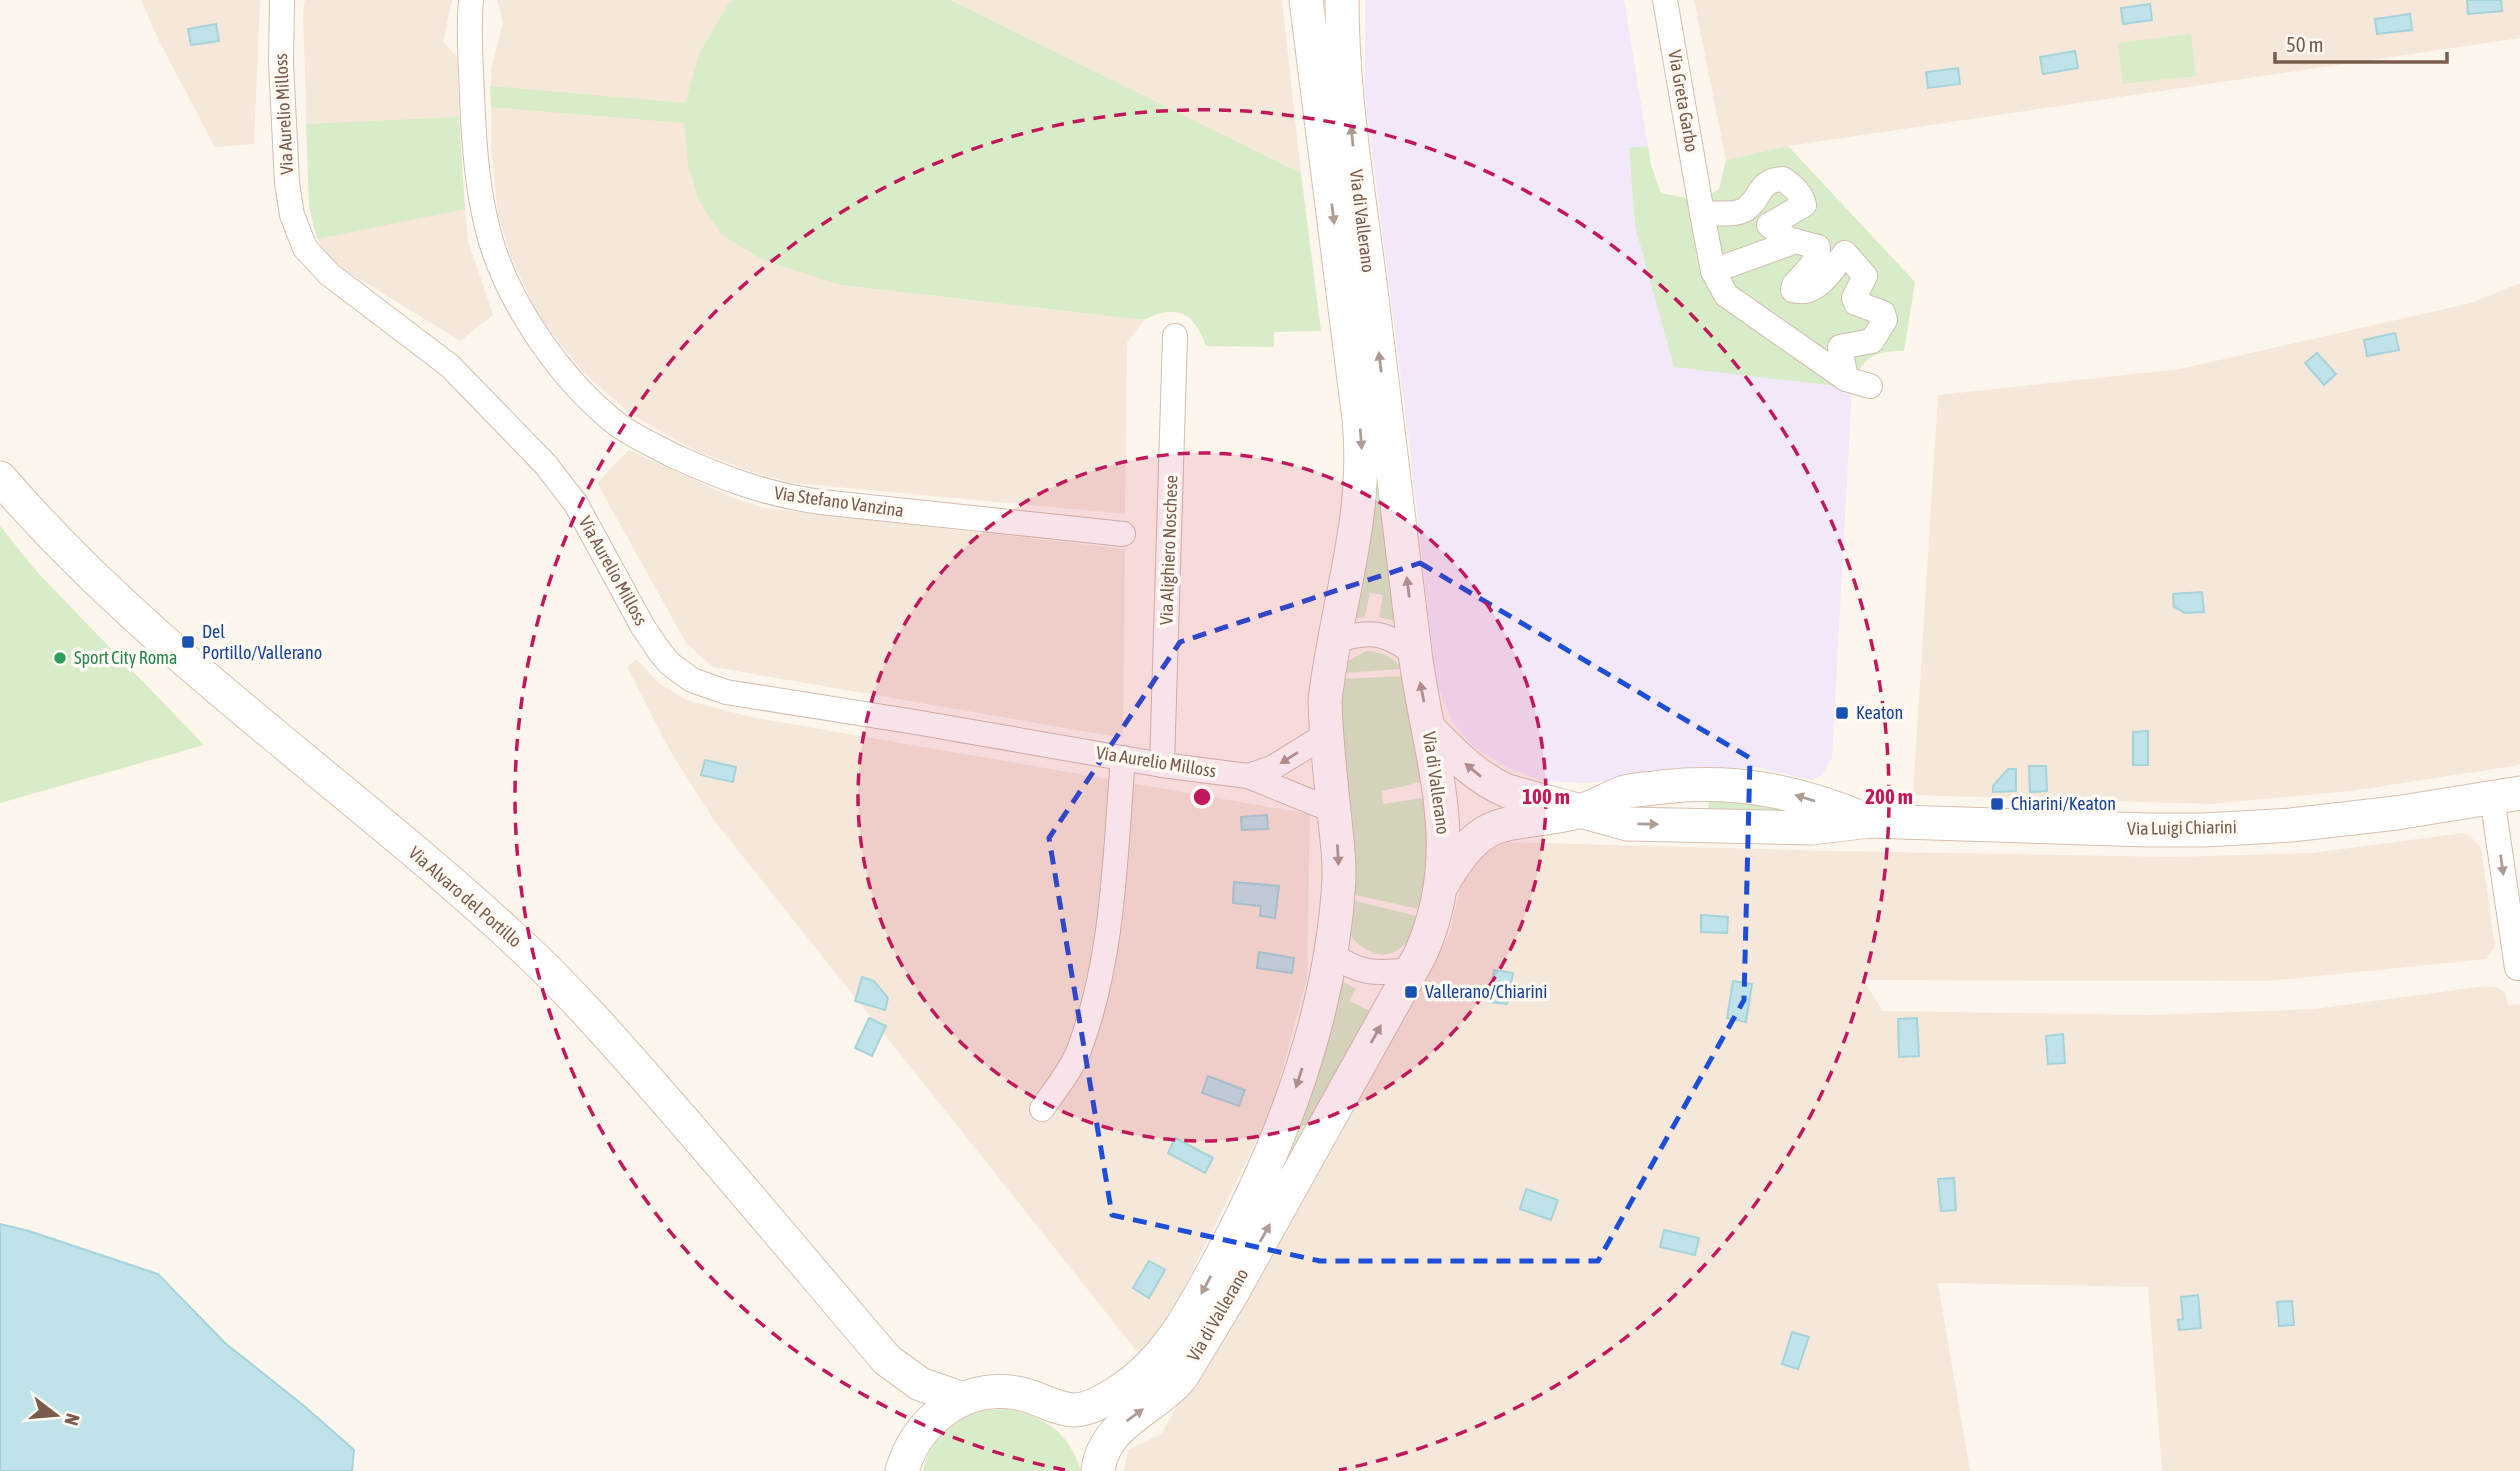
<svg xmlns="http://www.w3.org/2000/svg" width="2520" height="1471" font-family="'Asap Condensed',sans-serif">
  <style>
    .residential { fill: #f5e8da }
    .education { fill: #f3e8fa }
    .green { fill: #d8ecc9 }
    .water { fill: #bfe3e8; stroke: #a5d3da; stroke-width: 2 }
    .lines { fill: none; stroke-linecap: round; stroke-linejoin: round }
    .street-casing { stroke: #d1beb0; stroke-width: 26 }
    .secondary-casing { stroke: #d6c0b0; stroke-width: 35 }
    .street { stroke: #fff; stroke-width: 24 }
    .secondary { stroke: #fff; stroke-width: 33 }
    .oneway { fill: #af9d94 }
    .marked { fill: none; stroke: #1d4ed8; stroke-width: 5; stroke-dasharray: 14 9; stroke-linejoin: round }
    .ring { fill: none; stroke: #c2185b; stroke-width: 3.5; stroke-dasharray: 12 9 }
    .transit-dot { fill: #1a4fb4; stroke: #fffaf3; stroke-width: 2.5 }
    .leisure-dot { fill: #2e9e5b; stroke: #fffaf3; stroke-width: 2.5 }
    .labels { text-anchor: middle; stroke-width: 7; stroke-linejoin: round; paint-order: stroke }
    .street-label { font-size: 18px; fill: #7a5c4d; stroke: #fffaf3 }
    .transit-label { font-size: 18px; fill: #164399; stroke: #fffaf3; text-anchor: start }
    .leisure-label { font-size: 18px; fill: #27864d; stroke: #fffaf3; text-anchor: start }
    .centre { fill: #c2185b; stroke: #fffaf3; stroke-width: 3.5 }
    .ring-label { font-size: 21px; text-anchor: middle; font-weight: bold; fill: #c2185b; stroke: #fffaf3; stroke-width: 7; stroke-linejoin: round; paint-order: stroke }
  </style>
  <rect width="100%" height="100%" fill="#fdf6ec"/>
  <g class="residential">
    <path d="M 141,0 L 260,0 L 254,144 L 215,147 L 158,39 Z"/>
    <path d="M 305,0 L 452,0 L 443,42 L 457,57 L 461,167 L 468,241 L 493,315 L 460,341 L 350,273 L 332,259 L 317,239 L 309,206 L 303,10 Z"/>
    <path d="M 497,0 L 735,0 L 729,4 L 841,285 L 1144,320 L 1127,343 L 1125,514 L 793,483 L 755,473 L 696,451 L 629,413 L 579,368 L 538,315 L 510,255 L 498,215 L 491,150 L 491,70 L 503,22 Z"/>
    <path d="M 950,0 L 1282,0 L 1301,173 Z"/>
    <path d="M 1694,0 L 2520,0 L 2520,38 L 1788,146 L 1726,160 Z"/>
    <path d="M 2520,283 L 2520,765 L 2351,791 L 2211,804 L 1913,795 L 1938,395 L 2180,369 L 2471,303 Z"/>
    <path d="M 629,450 L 733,498 L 764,508 L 1125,549 L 1123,738 L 713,667 L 686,643 L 597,483 Z"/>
    <path d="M 636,659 L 659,683 L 686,700 L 751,717 L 1310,814 L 1307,978 L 1271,1111 L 1182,1292 L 1151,1341 L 1139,1354 L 713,819 L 669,749 L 627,667 Z"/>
    <path d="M 2463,833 L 2471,837 L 2481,848 L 2495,947 L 2486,959 L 2268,981 L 1863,980 L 1883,1011 L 2152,1015 L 2314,1009 L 2486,986 L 2497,987 L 2505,992 L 2508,1005 L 2520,1004 L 2520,1471 L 2162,1471 L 2148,1287 L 1938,1283 L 1970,1471 L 1124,1471 L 1128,1450 L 1161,1434 L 1449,935 L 1467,860 L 1508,842 L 1833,851 L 2173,857 L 2312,853 Z"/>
  </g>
  <path class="education" d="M 1365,0 L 1624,0 L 1648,146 L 1629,149 L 1635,226 L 1852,388 L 1832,758 L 1821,776 L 1811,780 L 1756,767 L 1585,783 L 1543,781 L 1510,769 L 1475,748 L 1452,722 L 1436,682 L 1409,441 L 1365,95 Z"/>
  <g class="green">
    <path d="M 735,0 L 950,0 L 1301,173 L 1321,331 L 1274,332 L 1274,347 L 1206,346 C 1194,312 1177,303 1144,320 L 841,285 L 763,260 L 721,234 L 699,201 L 688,165 L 684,123 L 491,107 L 490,86 L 685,103 L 700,52 L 729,3 Z"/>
    <path d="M 2191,34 L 2196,76 L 2123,84 L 2118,43 Z"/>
    <path d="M 459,117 L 465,209 L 317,239 L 309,206 L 306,124 Z"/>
    <path d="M 1648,146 L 1651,165 L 1661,193 L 1700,201 L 1719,189 L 1726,160 L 1788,146 L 1915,282 L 1904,351 C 1873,351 1861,358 1852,388 L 1674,367 L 1635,226 L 1629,148 Z"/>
    <path d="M 1375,451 L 1399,622 L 1379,617 L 1383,595 L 1370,593 L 1365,617 L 1353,619 Z"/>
    <path d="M 0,526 L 37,572 L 204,745 L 0,803 Z"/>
    <path d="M 1366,651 C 1382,651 1392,657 1403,669 L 1342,673 L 1348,661 Z"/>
    <path d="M 1405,676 L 1425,781 L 1382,791 L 1383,804 L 1429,797 L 1432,824 L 1423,910 L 1351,894 L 1340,688 L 1341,679 Z"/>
    <path d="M 1709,796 L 1747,799 L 1796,813 L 1708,816 Z"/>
    <path d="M 1351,900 L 1421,917 C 1417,925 1413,935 1407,942 C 1388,964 1364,954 1349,934 Z"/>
    <path d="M 1338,979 L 1356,989 L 1350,1001 L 1374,1013 L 1270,1202 Z"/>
    <path d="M 1009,1409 C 1048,1419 1068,1431 1081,1471 L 923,1471 C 928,1443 955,1418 982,1411 C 990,1409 1000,1410 1009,1409 Z"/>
  </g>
  <g class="water">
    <path d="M 2467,0 L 2501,0 L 2502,11 L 2468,14 Z"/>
    <path d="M 2150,4 L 2152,20 L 2123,24 L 2121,8 Z"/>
    <path d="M 2410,14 L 2412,30 L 2377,34 L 2375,19 Z"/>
    <path d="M 216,24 L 219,41 L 191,45 L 188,29 Z"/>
    <path d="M 2075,51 L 2078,68 L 2043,74 L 2040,57 Z"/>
    <path d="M 1958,68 L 1960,84 L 1928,88 L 1926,72 Z"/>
    <path d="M 2395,333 L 2399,350 L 2367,356 L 2364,340 Z"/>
    <path d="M 2317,353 L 2336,374 L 2324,385 L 2305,363 Z"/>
    <path d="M 2202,592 L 2204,612 L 2185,613 L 2174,607 L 2173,594 Z"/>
    <path d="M 2148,731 L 2148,765 L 2133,765 L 2133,732 Z"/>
    <path d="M 705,760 L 736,767 L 733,782 L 701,775 Z"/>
    <path d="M 2029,766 L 2046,766 L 2047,791 L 2030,792 Z"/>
    <path d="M 2008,769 L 2016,769 L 2016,791 L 1993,792 L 1993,786 Z"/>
    <path d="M 1267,815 L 1268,829 L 1242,830 L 1241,817 Z"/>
    <path d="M 1234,882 L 1279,886 L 1275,918 L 1260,916 L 1261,906 L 1233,903 Z"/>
    <path d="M 1701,915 L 1728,917 L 1727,933 L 1701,932 Z"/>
    <path d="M 1259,952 L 1294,958 L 1292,973 L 1257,968 Z"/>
    <path d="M 1494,970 L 1513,973 L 1507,1004 L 1489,1002 Z"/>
    <path d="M 862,977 L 874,981 L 888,998 L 885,1010 L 855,1001 Z"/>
    <path d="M 1733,981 L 1752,984 L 1746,1022 L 1727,1018 Z"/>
    <path d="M 869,1018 L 886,1026 L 872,1056 L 855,1048 Z"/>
    <path d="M 1917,1018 L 1919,1056 L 1899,1057 L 1898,1019 Z"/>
    <path d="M 2063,1034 L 2065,1063 L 2048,1064 L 2046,1036 Z"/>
    <path d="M 1208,1076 L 1245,1090 L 1239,1106 L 1202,1093 Z"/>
    <path d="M 1175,1138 L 1213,1158 L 1205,1173 L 1168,1153 Z"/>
    <path d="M 1954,1178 L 1956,1210 L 1941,1211 L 1938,1179 Z"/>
    <path d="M 1526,1189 L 1558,1200 L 1551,1220 L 1520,1209 Z"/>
    <path d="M 0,1224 L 29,1231 L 158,1274 L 225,1343 L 303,1405 L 354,1450 L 352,1471 L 0,1471 Z"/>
    <path d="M 1664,1230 L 1699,1238 L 1695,1255 L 1660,1247 Z"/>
    <path d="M 1149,1261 L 1165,1270 L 1149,1298 L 1133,1288 Z"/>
    <path d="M 2198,1295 L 2201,1328 L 2179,1330 L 2178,1320 L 2183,1319 L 2181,1297 Z"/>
    <path d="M 2292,1301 L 2294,1325 L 2279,1326 L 2277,1302 Z"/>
    <path d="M 1792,1332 L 1809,1337 L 1798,1369 L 1782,1364 Z"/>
  </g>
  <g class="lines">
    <g class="street-casing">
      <g id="street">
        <path d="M 282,0 L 281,63 L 287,183 L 292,215 L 305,248 L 329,274 L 450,366 L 546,465 L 576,504 L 643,627 L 660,652 L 670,664 L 692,680 L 726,692 L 915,722 L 1162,765 L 1248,776 L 1334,811"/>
        <path d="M 471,0 C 468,32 471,64 472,96 C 474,143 477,192 490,238 C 510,307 562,381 618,425 C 635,437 655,446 674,456 C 722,478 768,495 821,502 L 1123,534"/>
        <path d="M 1665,0 L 1702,213 C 1715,213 1736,216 1746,209 C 1762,197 1758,180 1783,179 C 1792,186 1802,193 1804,205 L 1769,225 L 1788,239 L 1818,247 C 1818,263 1804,273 1794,285 L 1793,290 C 1817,297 1832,270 1845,253 L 1865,276 L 1854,298 L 1856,303 L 1883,313 L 1885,320 L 1872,341 L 1840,347 L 1846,379 L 1870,386"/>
        <path d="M 1702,213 L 1713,271 L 1726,295 L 1846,379"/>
        <path d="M 1713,271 L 1796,241"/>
        <path d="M 1335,641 C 1370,629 1386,632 1416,655"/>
        <path d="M 1162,765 L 1175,336"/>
        <path d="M 1248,776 L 1272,768 L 1327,734"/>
        <path d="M 2492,797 L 2517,968 L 2520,968"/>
        <path d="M 1330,952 C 1358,975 1377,974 1411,970"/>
        <path d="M 1042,1109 C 1054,1091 1071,1071 1079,1050 C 1114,958 1115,855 1123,758"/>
      </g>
    </g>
    <g class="secondary-casing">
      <g id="secondary">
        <path d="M 0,478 C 150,652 343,781 511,936 C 565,985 614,1041 662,1096 C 738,1183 812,1272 887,1360 L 920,1384 L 963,1399"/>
        <path d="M 1429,729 C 1453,753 1475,777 1507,791 L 1628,824 L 1812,828 L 1869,821 L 2147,830 L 2204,830 L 2291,825 L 2396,813 L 2520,793"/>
        <path d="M 1443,883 C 1486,807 1509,830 1581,811 C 1596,806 1610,797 1625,792 C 1637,789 1650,789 1662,787 C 1736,779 1798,791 1866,820"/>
        <path d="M 1098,1470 C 1105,1421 1155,1410 1182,1376 L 1231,1295 L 1420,955 C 1468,849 1429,760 1415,653 C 1400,532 1386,411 1371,290 C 1359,194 1342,97 1342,0"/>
        <path d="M 902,1471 C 917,1420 963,1384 1017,1393 C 1036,1396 1054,1409 1073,1410 C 1090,1410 1107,1399 1121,1390 C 1166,1360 1189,1316 1214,1270 C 1280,1150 1331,1018 1339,880 C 1340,857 1336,834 1334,811 C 1330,775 1326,737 1325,701 C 1336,603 1369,520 1359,419 L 1306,0"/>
      </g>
    </g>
    <use href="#street" class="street"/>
    <use href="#secondary" class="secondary"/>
  </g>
  <defs><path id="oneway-solid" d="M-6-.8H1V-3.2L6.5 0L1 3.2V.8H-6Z" transform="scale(1.75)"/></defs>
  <g class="oneway">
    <use href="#oneway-solid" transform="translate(1352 136) rotate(-96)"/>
    <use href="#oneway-solid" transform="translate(1333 214) rotate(83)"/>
    <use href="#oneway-solid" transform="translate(1380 362) rotate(-97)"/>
    <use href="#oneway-solid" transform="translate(1361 439) rotate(86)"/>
    <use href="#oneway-solid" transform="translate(1408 587) rotate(-97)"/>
    <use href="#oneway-solid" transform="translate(1422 692) rotate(-101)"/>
    <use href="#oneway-solid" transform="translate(1289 758) rotate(148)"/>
    <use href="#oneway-solid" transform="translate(1473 770) rotate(-140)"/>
    <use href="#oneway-solid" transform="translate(1805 798) rotate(-163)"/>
    <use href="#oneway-solid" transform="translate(1648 824) rotate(1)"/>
    <use href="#oneway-solid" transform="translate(1338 855) rotate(87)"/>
    <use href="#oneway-solid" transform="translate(2502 865) rotate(82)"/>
    <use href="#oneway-solid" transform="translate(1376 1034) rotate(-61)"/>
    <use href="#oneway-solid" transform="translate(1299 1078) rotate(108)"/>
    <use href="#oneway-solid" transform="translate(1265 1233) rotate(-61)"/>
    <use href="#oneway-solid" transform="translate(1206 1285) rotate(118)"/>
    <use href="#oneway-solid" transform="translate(1135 1415) rotate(-36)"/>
  </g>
  <path class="marked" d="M 1420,563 L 1750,758 L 1744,1000 L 1598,1261 L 1320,1261 L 1112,1215 L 1049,838 L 1180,642 Z"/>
  <circle cx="1202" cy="797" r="344" fill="#c2185b" fill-opacity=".12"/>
  <g class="ring">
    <circle cx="1202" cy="797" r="344"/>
    <path d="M1065 1470A687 687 0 1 1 1339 1470"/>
  </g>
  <g class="transit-dot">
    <rect x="181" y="635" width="14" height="14" rx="3.5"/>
    <rect x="1835" y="706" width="14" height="14" rx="3.5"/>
    <rect x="1990" y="797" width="14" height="14" rx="3.5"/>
    <rect x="1404" y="985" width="14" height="14" rx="3.5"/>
  </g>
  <circle class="leisure-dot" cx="60" cy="658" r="7"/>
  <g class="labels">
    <g class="street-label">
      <text transform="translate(1683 101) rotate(80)" y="6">Via Greta Garbo</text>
      <text transform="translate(284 114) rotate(-93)" y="6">Via Aurelio Milloss</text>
      <text transform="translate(1362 221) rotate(83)" y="6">Via di Vallerano</text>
      <text transform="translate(839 502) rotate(8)" y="6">Via Stefano Vanzina</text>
      <text transform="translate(1169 550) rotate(-88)" y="6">Via Alighiero Noschese</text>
      <text transform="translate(613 571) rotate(61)" y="6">Via Aurelio Milloss</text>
      <text transform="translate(1156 762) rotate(9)" y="6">Via Aurelio Milloss</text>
      <text transform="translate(1436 783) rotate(82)" y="6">Via di Vallerano</text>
      <text transform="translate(2182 828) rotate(-1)" y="6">Via Luigi Chiarini</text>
      <text transform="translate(465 897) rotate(41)" y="6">Via Alvaro del Portillo</text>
      <text transform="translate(1218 1315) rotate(-60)" y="6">Via di Vallerano</text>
    </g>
    <g class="transit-label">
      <text x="202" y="638">Del<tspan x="202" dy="21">Portillo/Vallerano</tspan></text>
      <text x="1856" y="719">Keaton</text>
      <text x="2011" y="810">Chiarini/Keaton</text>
      <text x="1425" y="998">Vallerano/Chiarini</text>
    </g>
    <g class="leisure-label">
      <text x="74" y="664">Sport City Roma</text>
    </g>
  </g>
  <circle cx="1202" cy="797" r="10" class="centre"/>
  <g class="ring-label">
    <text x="1546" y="804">100 m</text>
    <text x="1889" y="804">200 m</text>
  </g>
  <g transform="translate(56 1415) rotate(106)" stroke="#fffaf3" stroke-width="5" paint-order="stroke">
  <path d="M0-5L12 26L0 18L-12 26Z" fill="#7a5c4d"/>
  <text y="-10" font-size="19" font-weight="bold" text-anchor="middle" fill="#7a5c4d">N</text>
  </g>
  <path d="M2275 52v10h172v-10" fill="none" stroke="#7a5c4d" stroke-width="3.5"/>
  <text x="2286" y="52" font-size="21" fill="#7a5c4d" stroke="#fffaf3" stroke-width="5" paint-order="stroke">50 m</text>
</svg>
